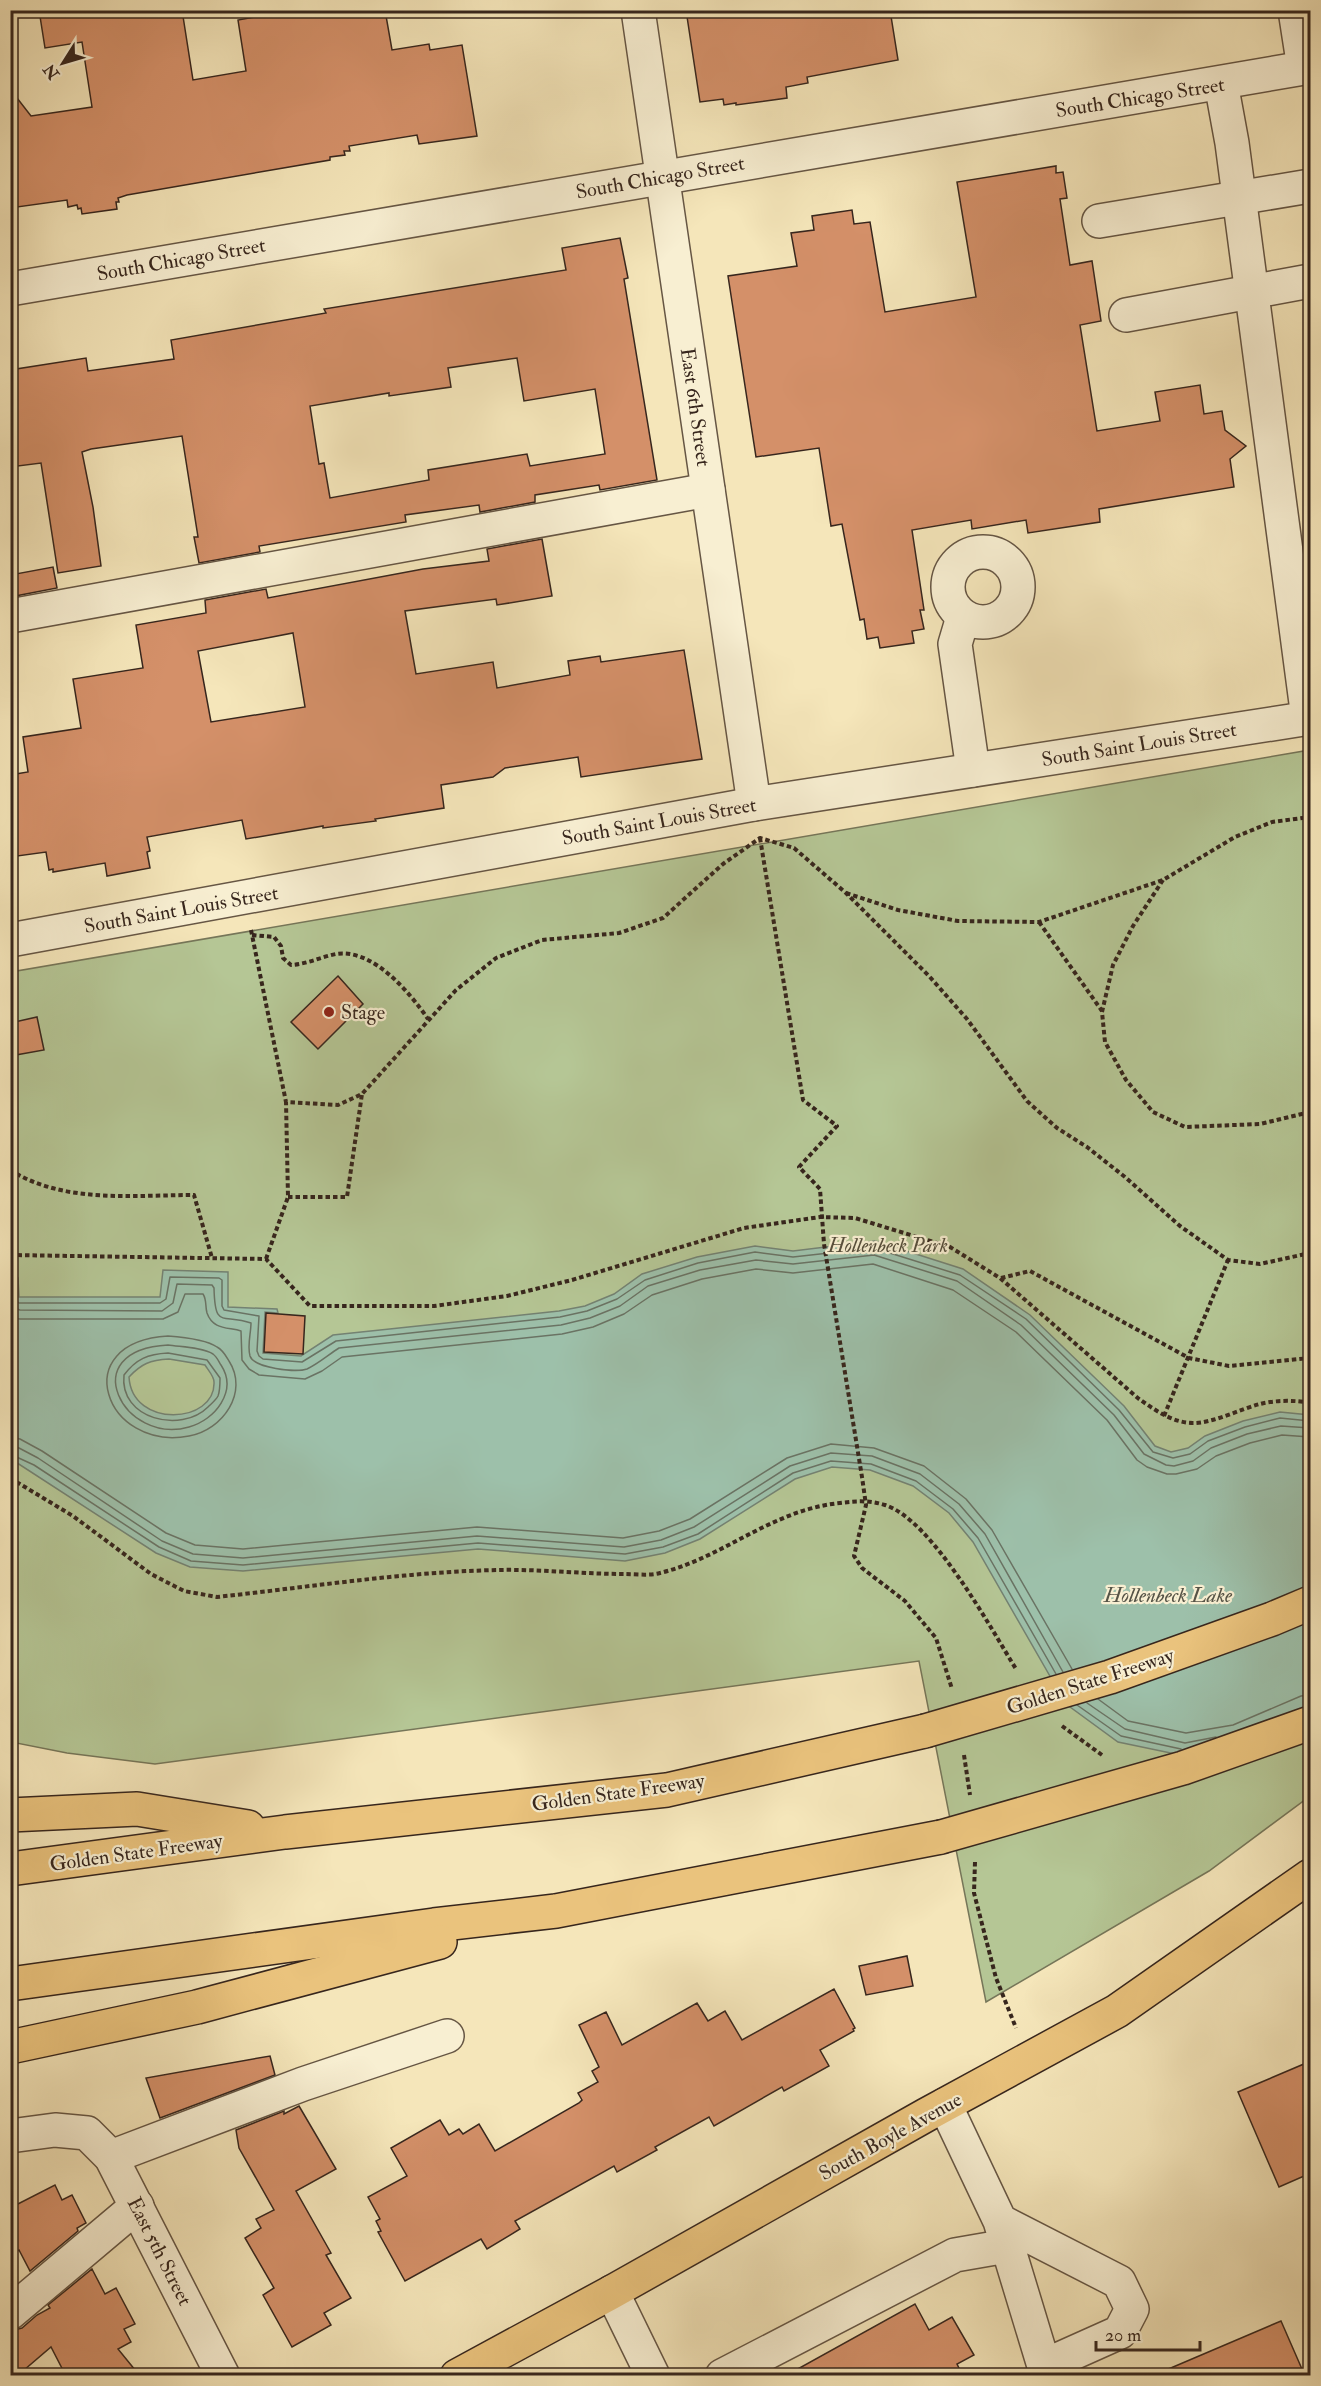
<svg xmlns="http://www.w3.org/2000/svg" width="1321" height="2386" font-family="'IM FELL Double Pica',serif">
  <style>
    .green { fill: #b5c695; stroke: #767659; stroke-width: 1.5 }
    .water { fill: #9dc0aa; stroke: #748272; stroke-width: 1.5; fill-rule: evenodd }
    .lines { fill: none; stroke-linecap: round; stroke-linejoin: round }
    .shore { stroke: #6a7364; stroke-width: 1.5 }
    .building { fill: #d49069; stroke: #37261d; stroke-width: 1.5; fill-rule: evenodd }
    .minor-casing { stroke: #665644; stroke-width: 36 }
    .major-casing { stroke: #37261d; stroke-width: 36 }
    .highway-casing { stroke: #37261d; stroke-width: 36 }
    .path { stroke: #37261d; stroke-width: 4; stroke-dasharray: 4.5 3; stroke-linecap: butt }
    .minor { stroke: #f8efd2; stroke-width: 33 }
    .major { stroke: #eac37d; stroke-width: 33 }
    .highway { stroke: #eac37d; stroke-width: 33 }
    .highway-bridge-casing { stroke: #37261d; stroke-width: 36; stroke-linecap: butt }
    .highway-bridge { stroke: #eac37d; stroke-width: 33 }
    .poi-dot { fill: #8f2418; stroke: #f8efd2; stroke-width: 2 }
    .labels { text-anchor: middle; stroke-width: 4.5; stroke-linejoin: round; paint-order: stroke }
    .street-label { font-size: 20px; fill: #37261d; stroke: #f8efd2 }
    .poi-label { font-size: 20px; fill: #37261d; stroke: #f8efd2; text-anchor: start }
    .park-label { font-size: 20px; font-style: italic; fill: #564e3b; stroke: #f8efd2 }
    .water-label { font-size: 21px; font-style: italic; fill: #565447; stroke: #f8efd2 }
  </style>
  <rect width="100%" height="100%" fill="#f5e6ba"/>
  <filter id="stains"><feTurbulence type="fractalNoise" baseFrequency=".00333" numOctaves="4"/><feColorMatrix values="0 0 0 0 .2 0 0 0 0 .09 0 0 0 0 .02 0 0 0 .5 -.17"/></filter>
  <radialGradient id="worn" r=".72"><stop offset=".6" stop-color="#630" stop-opacity="0"/><stop offset="1" stop-color="#630" stop-opacity=".3"/></radialGradient>
  <path class="green" d="M 1310,750 L 1310,1796 L 1209,1871 L 986,2002 L 919,1661 L 155,1764 L 67,1753 L 11,1742 L 11,972 Z"/>
  <path class="water" d="M 875,1241 L 963,1269 L 1030,1315 L 1124,1406 L 1155,1446 L 1171,1452 L 1188,1448 L 1205,1436 L 1243,1421 L 1280,1412 L 1310,1415 L 1310,1717 L 1185,1756 L 1118,1742 L 1066,1704 L 973,1542 L 949,1513 L 913,1486 L 870,1470 L 832,1467 L 795,1479 L 700,1539 L 665,1553 L 625,1561 L 478,1549 L 243,1571 L 190,1567 L 156,1553 L 11,1459 L 11,1278 L 18,1278 L 19,1297 L 160,1297 L 163,1270 L 228,1272 L 228,1307 L 277,1309 L 278,1313 L 265,1312 L 263,1353 L 301,1356 L 333,1335 L 559,1311 L 585,1306 L 614,1294 L 642,1274 L 697,1257 L 755,1246 L 793,1251 ZM 169,1359 L 205,1365 C 208,1370 214,1376 214,1382 C 216,1424 132,1429 129,1377 C 141,1364 150,1360 169,1359 Z"/>
  <g class="lines">
    <g class="shore">
      <path d="M 10,1284 L 13,1298 L 19,1303 L 160,1303 L 166,1299 L 170,1277 L 219,1278 L 222,1280 L 222,1306 L 224,1310 L 259,1316 L 257,1351 L 259,1356 L 263,1359 L 302,1362 L 336,1341 L 560,1317 L 587,1311 L 617,1299 L 645,1280 L 698,1263 L 755,1252 L 793,1257 L 874,1248 L 960,1275 L 1026,1319 L 1119,1410 L 1153,1452 L 1173,1458 L 1190,1454 L 1208,1441 L 1245,1427 L 1280,1418 L 1310,1421"/>
      <path d="M 10,1307 L 20,1310 L 162,1311 L 173,1303 L 177,1284 L 212,1285 L 214,1288 C 215,1330 222,1313 251,1323 C 251,1333 247,1346 250,1356 C 254,1368 296,1373 307,1369 C 318,1364 328,1355 339,1348 L 561,1325 L 590,1318 L 620,1306 L 648,1286 L 700,1270 L 756,1260 L 793,1264 L 874,1255 L 957,1281 L 1021,1325 L 1114,1415 L 1144,1454 L 1166,1465 L 1174,1466 L 1193,1461 L 1211,1448 L 1247,1434 L 1281,1426 L 1310,1428"/>
      <path d="M 10,1318 L 20,1319 L 163,1319 L 178,1312 L 185,1294 L 203,1294 C 207,1300 205,1306 207,1313 C 213,1330 228,1327 241,1331 L 242,1360 L 249,1369 L 259,1375 L 305,1379 L 322,1371 L 342,1357 L 562,1334 L 593,1327 L 624,1314 L 652,1295 L 702,1279 L 756,1269 L 793,1273 L 873,1264 L 953,1290 L 1016,1332 L 1107,1420 L 1137,1460 L 1147,1467 L 1167,1474 L 1176,1474 L 1197,1469 L 1216,1456 L 1250,1443 L 1282,1435 L 1310,1437"/>
      <path d="M 168,1336 C 181,1337 207,1340 217,1347 C 223,1350 226,1356 229,1361 C 249,1392 223,1430 189,1436 C 105,1452 66,1342 168,1336 Z"/>
      <path d="M 168,1345 C 181,1347 202,1347 213,1354 C 217,1357 219,1362 221,1365 C 238,1391 215,1420 189,1427 C 124,1446 73,1350 168,1345 Z"/>
      <path d="M 168,1353 L 207,1360 L 220,1378 C 220,1383 220,1391 218,1396 C 216,1400 211,1404 208,1407 C 181,1434 119,1419 124,1375 C 136,1359 148,1354 168,1353 Z"/>
      <path d="M 10,1437 L 20,1439 L 42,1451 L 166,1533 L 195,1545 L 243,1549 L 477,1527 L 623,1538 L 659,1531 L 690,1519 L 787,1458 L 831,1444 L 874,1448 L 924,1466 L 966,1499 L 992,1530 L 1072,1669"/>
      <path d="M 10,1446 L 19,1448 L 38,1458 L 162,1541 L 193,1554 L 243,1558 L 477,1536 L 624,1547 L 661,1540 L 694,1527 L 790,1466 L 831,1453 L 872,1456 L 920,1474 L 959,1504 L 985,1534 L 1063,1672"/>
      <path d="M 10,1454 L 34,1465 L 159,1547 L 191,1561 L 243,1565 L 478,1543 L 625,1554 L 663,1547 L 698,1534 L 793,1473 L 831,1461 L 871,1464 L 916,1481 L 953,1509 L 978,1538 L 1056,1674"/>
      <path d="M 1098,1699 L 1128,1721 L 1186,1733 L 1233,1725 L 1301,1696 L 1310,1695"/>
      <path d="M 1087,1703 L 1125,1729 L 1185,1743 L 1216,1737"/>
      <path d="M 1077,1705 L 1121,1736 L 1181,1749"/>
    </g>
  </g>
  <g class="building">
    <path d="M 39,10 L 182,10 L 193,80 L 246,71 L 238,20 L 293,10 L 385,10 L 392,50 L 429,44 L 430,50 L 462,45 L 477,136 L 419,144 L 417,135 L 349,146 L 350,151 L 344,151 L 345,155 L 330,157 L 330,160 L 127,195 L 118,198 L 119,202 L 116,202 L 117,209 L 82,214 L 81,208 L 78,209 L 77,205 L 68,207 L 67,200 L 10,208 L 10,89 L 31,116 L 92,107 L 82,42 L 45,48 Z"/>
    <path d="M 686,10 L 890,10 L 898,60 L 807,77 L 808,83 L 786,87 L 787,98 L 736,105 L 736,103 L 724,105 L 723,99 L 700,102 Z"/>
    <path d="M 1056,166 L 1056,173 L 1063,172 L 1067,198 L 1060,199 L 1070,265 L 1092,261 L 1101,321 L 1080,325 L 1097,431 L 1160,421 L 1155,392 L 1200,385 L 1204,414 L 1222,411 L 1225,430 L 1246,446 L 1230,459 L 1234,487 L 1099,509 L 1100,522 L 1028,533 L 1026,520 L 972,529 L 971,520 L 912,530 L 924,610 L 920,610 L 924,629 L 912,631 L 914,643 L 880,648 L 878,637 L 867,639 L 864,619 L 860,620 L 842,524 L 831,526 L 819,448 L 756,457 L 728,276 L 797,266 L 791,233 L 814,230 L 812,216 L 852,210 L 854,224 L 870,222 L 885,312 L 976,297 L 957,182 Z"/>
    <path d="M 620,238 L 628,278 L 624,279 L 657,480 L 600,490 L 599,485 L 535,495 L 535,502 L 480,512 L 479,505 L 405,515 L 406,522 L 259,546 L 260,552 L 199,563 L 194,537 L 198,537 L 182,436 L 91,449 L 82,452 L 93,507 L 101,566 L 58,573 L 41,463 L 10,467 L 10,370 L 86,358 L 88,371 L 174,359 L 171,340 L 326,313 L 324,309 L 566,270 L 562,248 ZM 517,358 L 524,401 L 595,389 L 605,454 L 530,466 L 527,454 L 428,470 L 429,480 L 330,498 L 324,463 L 319,464 L 310,406 L 389,393 L 389,396 L 451,387 L 448,368 Z"/>
    <path d="M 542,539 L 552,596 L 497,605 L 496,599 L 405,611 L 416,674 L 493,662 L 497,688 L 570,675 L 568,661 L 600,656 L 601,662 L 684,650 L 702,759 L 581,777 L 578,757 L 505,768 L 493,777 L 441,785 L 444,808 L 375,819 L 376,821 L 323,828 L 323,826 L 246,839 L 242,820 L 147,837 L 150,851 L 147,852 L 150,868 L 107,876 L 105,863 L 53,872 L 53,869 L 49,870 L 46,852 L 10,857 L 10,775 L 28,772 L 23,737 L 81,728 L 73,679 L 143,668 L 136,625 L 206,613 L 205,600 L 266,589 L 268,598 L 423,569 L 489,561 L 487,549 ZM 293,633 L 305,707 L 211,722 L 198,651 Z"/>
    <path d="M 53,567 L 57,588 L 10,597 L 10,575 Z"/>
    <path d="M 338,976 L 363,1004 L 318,1049 L 291,1022 Z"/>
    <path d="M 37,1017 L 44,1050 L 10,1056 L 10,1023 Z"/>
    <path d="M 266,1313 L 305,1316 L 303,1354 L 264,1352 Z"/>
    <path d="M 907,1956 L 913,1986 L 866,1995 L 859,1966 Z"/>
    <path d="M 834,1989 L 855,2028 L 853,2029 L 854,2031 L 820,2050 L 829,2066 L 784,2091 L 782,2087 L 714,2126 L 709,2117 L 655,2147 L 657,2150 L 617,2172 L 614,2166 L 515,2221 L 520,2229 L 487,2249 L 481,2239 L 405,2281 L 378,2232 L 381,2231 L 376,2221 L 380,2219 L 368,2197 L 407,2176 L 391,2148 L 440,2120 L 449,2135 L 459,2129 L 463,2134 L 479,2124 L 495,2151 L 579,2103 L 582,2100 L 578,2093 L 598,2082 L 592,2071 L 599,2067 L 579,2025 L 606,2012 L 622,2045 L 697,2003 L 708,2021 L 725,2011 L 742,2040 Z"/>
    <path d="M 270,2056 L 275,2075 L 160,2118 L 146,2078 Z"/>
    <path d="M 1311,2061 L 1311,2173 L 1279,2187 L 1238,2092 Z"/>
    <path d="M 299,2106 L 336,2169 L 296,2191 L 331,2253 L 326,2255 L 351,2298 L 324,2313 L 331,2325 L 292,2347 L 263,2295 L 274,2288 L 245,2238 L 261,2228 L 256,2219 L 274,2210 L 239,2148 L 236,2130 L 284,2111 L 284,2114 Z"/>
    <path d="M 55,2185 L 62,2200 L 72,2195 L 86,2223 L 77,2228 L 78,2231 L 30,2271 L 19,2250 L 10,2255 L 10,2208 Z"/>
    <path d="M 92,2269 L 105,2294 L 116,2288 L 135,2324 L 124,2329 L 131,2342 L 118,2349 L 140,2376 L 66,2376 L 51,2347 L 17,2376 L 10,2376 L 10,2331 L 22,2328 L 37,2315 L 50,2308 L 48,2305 Z"/>
    <path d="M 915,2304 L 929,2330 L 952,2317 L 974,2355 L 957,2364 L 963,2376 L 785,2376 Z"/>
    <path d="M 1281,2321 L 1305,2376 L 1152,2376 Z"/>
  </g>
  <g class="lines">
    <g class="minor-casing">
      <g id="minor">
        <path d="M 638,10 L 754,804"/>
        <path d="M 1295,10 L 1304,68"/>
        <path d="M 1221,83 L 1232,143 L 1308,718"/>
        <path d="M 1099,221 L 1310,186"/>
        <path d="M 10,289 L 1310,67"/>
        <path d="M 1126,315 L 1310,281"/>
        <circle cx="983" cy="587" r="35"/>
        <path d="M 10,616 L 708,490"/>
        <path d="M 963,617 L 955,644 L 973,770"/>
        <path d="M 10,940 L 754,804 L 1310,718"/>
        <path d="M 945,2105 L 1000,2221 L 1044,2366 L 1120,2332 L 1132,2309 L 1119,2282 L 1000,2221"/>
        <path d="M 10,2136 L 55,2130 L 87,2133 L 111,2157 L 223,2376"/>
        <path d="M 111,2157 L 303,2084 L 447,2036"/>
        <path d="M 612,2292 L 653,2376"/>
        <path d="M 10,2313 L 137,2206"/>
        <path d="M 722,2376 L 955,2255 L 1007,2246"/>
      </g>
    </g>
    <g class="major-casing">
      <path id="major" d="M 457,2376 L 612,2292 L 926,2115 L 1117,2011 L 1310,1876"/>
    </g>
    <g class="highway-casing">
      <g id="highway">
        <path d="M 10,1815 L 137,1809 L 248,1827"/>
        <path d="M 10,1869 L 285,1832 L 667,1790 L 925,1731"/>
        <path d="M 10,1984 L 434,1925 L 556,1911 L 941,1837"/>
        <path d="M 10,2047 L 197,2007 L 440,1942"/>
      </g>
    </g>
    <g class="path">
      <path d="M 760,838 L 803,1100 L 837,1126 L 799,1167 L 820,1189 L 824,1244 L 862,1477 L 866,1505 L 854,1556 L 862,1568 L 905,1601 L 936,1638 L 952,1689"/>
      <path d="M 1163,880 L 1133,926 L 1113,965 L 1102,1012 L 1105,1042 L 1126,1080 L 1153,1112 L 1185,1127 L 1260,1124 L 1310,1112"/>
      <path d="M 846,893 L 898,910 L 958,921 L 1039,922 L 1163,880 L 1235,837 L 1272,822 L 1310,817"/>
      <path d="M 1039,922 L 1102,1011"/>
      <path d="M 251,930 L 286,1102 L 338,1105 L 362,1094 L 456,990 L 496,958 L 542,940 L 619,933 L 663,918 L 723,864 L 760,838 L 794,848 L 846,893 L 929,976 L 967,1019 L 1027,1101 L 1057,1128 L 1087,1147 L 1125,1177 L 1180,1226 L 1228,1260 L 1260,1264 L 1310,1253"/>
      <path d="M 252,935 L 274,937 L 281,946 L 283,958 L 291,965 C 307,964 321,957 336,954 C 373,948 410,993 428,1019"/>
      <path d="M 10,1170 C 64,1204 134,1195 194,1195 L 212,1258"/>
      <path d="M 288,1197 L 347,1197 L 362,1094"/>
      <path d="M 10,1255 L 266,1259 L 310,1306 L 434,1306 L 507,1296 L 572,1280 L 744,1228 L 820,1217 L 855,1218 L 950,1247 L 1000,1278 L 1139,1399 C 1155,1410 1173,1423 1193,1423 C 1214,1423 1240,1409 1260,1404 C 1276,1400 1295,1400 1310,1403"/>
      <path d="M 266,1259 L 288,1197 L 286,1102"/>
      <path d="M 1001,1278 L 1030,1271 L 1189,1358 L 1229,1366 L 1310,1358"/>
      <path d="M 1164,1416 L 1228,1260"/>
      <path d="M 10,1478 L 73,1516 L 151,1574 L 184,1591 L 217,1597 C 310,1587 403,1572 497,1570 C 539,1569 582,1574 624,1574 C 635,1574 649,1576 660,1573 C 725,1557 771,1510 840,1503 C 856,1501 869,1500 885,1505 C 932,1520 990,1627 1016,1669"/>
      <path d="M 1062,1726 L 1102,1755"/>
      <path d="M 964,1755 L 970,1795"/>
      <path d="M 975,1862 L 974,1893 L 996,1978 L 1016,2028"/>
    </g>
    <use href="#minor" class="minor"/>
    <use href="#major" class="major"/>
    <use href="#highway" class="highway"/>
    <g class="highway-bridge-casing">
      <g id="highway-bridge">
        <path d="M 925,1731 L 1110,1677 L 1272,1619 L 1310,1603"/>
        <path d="M 941,1837 L 1183,1768 L 1310,1723"/>
      </g>
    </g>
    <use href="#highway-bridge" class="highway-bridge"/>
  </g>
  <circle class="poi-dot" cx="329" cy="1012" r="6"/>
  <g class="labels">
    <g class="street-label">
      <text transform="translate(1140 97) rotate(-9)" y="7">South Chicago Street</text>
      <text transform="translate(660 177) rotate(-10)" y="7">South Chicago Street</text>
      <text transform="translate(181 259) rotate(-10)" y="7">South Chicago Street</text>
      <text transform="translate(696 407) rotate(82)" y="7">East 6th Street</text>
      <text transform="translate(1139 744) rotate(-9)" y="7">South Saint Louis Street</text>
      <text transform="translate(659 821) rotate(-10)" y="7">South Saint Louis Street</text>
      <text transform="translate(181 909) rotate(-10)" y="7">South Saint Louis Street</text>
      <text transform="translate(1090 1681) rotate(-18)" y="7">Golden State Freeway</text>
      <text transform="translate(618 1792) rotate(-8)" y="7">Golden State Freeway</text>
      <text transform="translate(136 1852) rotate(-8)" y="7">Golden State Freeway</text>
      <text transform="translate(890 2136) rotate(-29)" y="7">South Boyle Avenue</text>
      <text transform="translate(160 2251) rotate(63)" y="7">East 5th Street</text>
    </g>
    <g class="poi-label">
      <text x="341" y="1019">Stage</text>
    </g>
    <g class="park-label">
      <text x="888" y="1252">Hollenbeck Park</text>
    </g>
    <g class="water-label">
      <text x="1168" y="1602">Hollenbeck Lake</text>
    </g>
  </g>
  <rect width="1321" height="2386" fill="none" stroke="#f5e6ba" stroke-width="36"/>
  <rect x="12" y="12" width="1297" height="2362" fill="none" stroke="#37261d" stroke-width="3"/>
  <rect x="18" y="18" width="1285" height="2350" fill="none" stroke="#37261d" stroke-width="1.5"/>
  <g transform="translate(63 63) rotate(233)" stroke="#f8efd2" stroke-width="4.5" paint-order="stroke">
  <path d="M0-4.5L10 22L0 15L-10 22Z" fill="#37261d"/>
  <text y="-9" font-size="16" font-weight="bold" text-anchor="middle" fill="#37261d">N</text>
  </g>
  <path d="M1096 2341v9h104v-9" fill="none" stroke="#37261d" stroke-width="3"/>
  <text x="1105" y="2341" font-size="18" fill="#37261d" stroke="#f8efd2" stroke-width="4.5" paint-order="stroke">20 m</text>
  <rect width="100%" height="100%" filter="url(#stains)"/>
  <rect width="100%" height="100%" fill="url(#worn)"/>
</svg>
